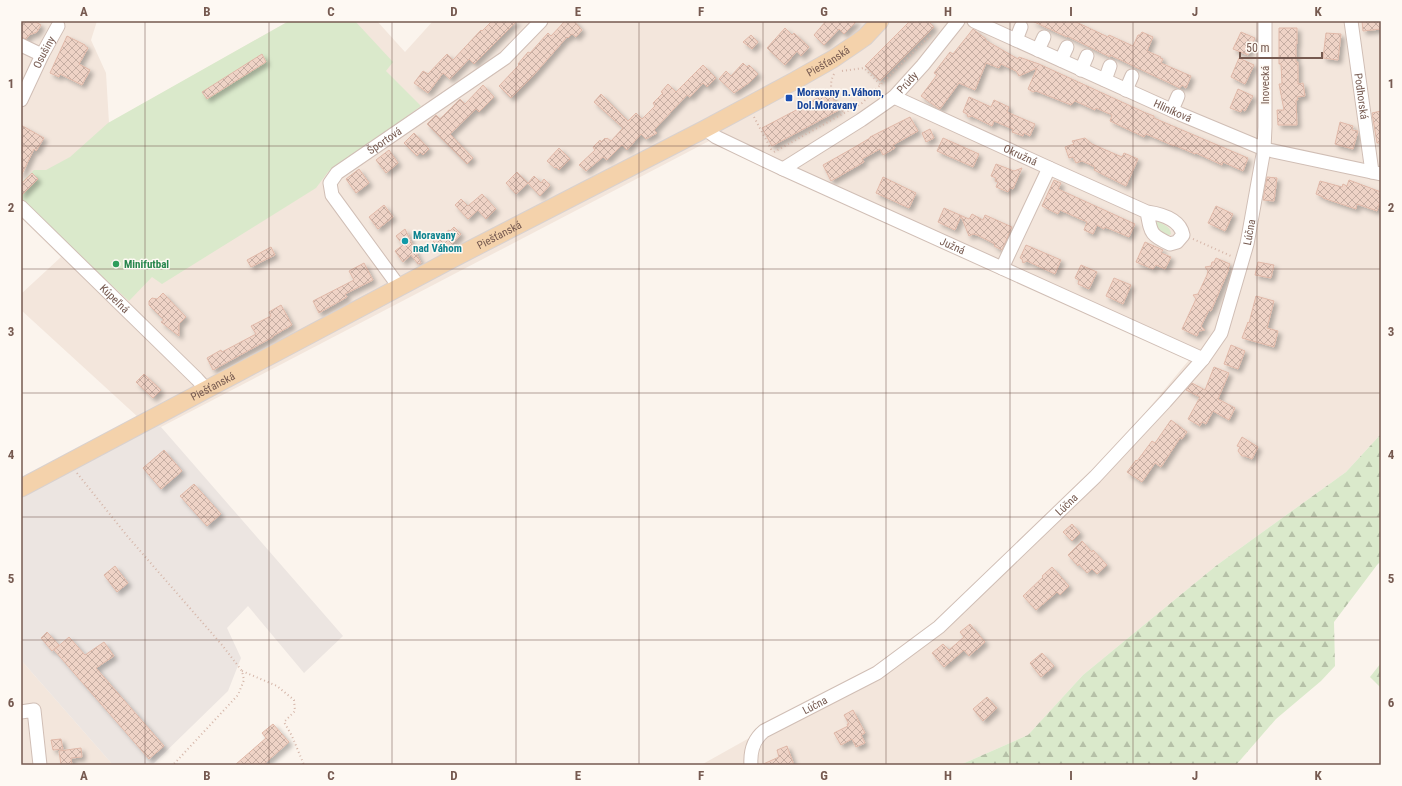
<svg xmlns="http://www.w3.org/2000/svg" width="1402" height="786" font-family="'Roboto Condensed',sans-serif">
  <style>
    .residential { fill: #f3e6dc }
    .industrial { fill: #ece5e1 }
    .green { fill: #dae9cb }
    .forest { fill: url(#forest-firs) }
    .building { fill: url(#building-cross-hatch); stroke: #e0b8a8; filter: url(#shadow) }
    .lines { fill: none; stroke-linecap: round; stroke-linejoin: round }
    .minor-casing { stroke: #d0beb5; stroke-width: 15 }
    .major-casing { stroke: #d9d1ce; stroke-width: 19 }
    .path { stroke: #d5b6a9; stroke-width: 2; stroke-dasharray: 1 3; stroke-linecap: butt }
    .minor { stroke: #fff; stroke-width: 13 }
    .major { stroke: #f4d2ab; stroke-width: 17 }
    .grid { fill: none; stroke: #765a50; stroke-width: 1; stroke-opacity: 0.55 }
    .transit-dot { fill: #1a4fb4; stroke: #fef9f3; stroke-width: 1.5 }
    .culture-dot { fill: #0f9aa8; stroke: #fef9f3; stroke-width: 1.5 }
    .leisure-dot { fill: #2e9e5b; stroke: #fef9f3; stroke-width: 1.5 }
    .labels { text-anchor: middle; stroke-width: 3; stroke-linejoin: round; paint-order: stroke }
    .street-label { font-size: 11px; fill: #765a50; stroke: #fef9f3 }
    .transit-label { font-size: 11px; font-weight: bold; fill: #164399; stroke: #fef9f3; text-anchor: start }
    .culture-label { font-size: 11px; font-weight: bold; fill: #0d838f; stroke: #fef9f3; text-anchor: start }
    .leisure-label { font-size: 11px; font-weight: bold; fill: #27864d; stroke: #fef9f3; text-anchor: start }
    .neatline { fill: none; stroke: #765a50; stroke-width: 1.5 }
    .grid-label { font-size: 13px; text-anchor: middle; font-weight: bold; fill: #765a50 }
  </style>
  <defs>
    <pattern id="forest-firs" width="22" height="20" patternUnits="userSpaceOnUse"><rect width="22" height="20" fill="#dae9cb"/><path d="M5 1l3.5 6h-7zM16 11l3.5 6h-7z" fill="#b5c0a7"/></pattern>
    <pattern id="building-cross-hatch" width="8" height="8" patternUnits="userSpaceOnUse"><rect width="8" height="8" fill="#efd3c6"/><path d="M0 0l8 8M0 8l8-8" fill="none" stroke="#c6aea3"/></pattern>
    <filter id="shadow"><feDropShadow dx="3.5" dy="3.5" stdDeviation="2" flood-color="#0004"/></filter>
  </defs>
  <rect width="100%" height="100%" fill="#fbf4ed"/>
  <g class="residential">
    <path d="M 21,21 L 97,21 L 91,40 L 106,73 L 109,123 L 289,21 L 377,21 L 405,52 L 433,21 L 1381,21 L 1381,434 L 1346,472 L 1217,565 L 1083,675 L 1028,735 L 960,765 L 701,765 L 858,677 L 921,634 L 1089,480 L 1189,360 L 711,140 L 161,427 L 139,418 L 21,310 L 21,294 L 61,257 L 21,218 Z"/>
    <path d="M 21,660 L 113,765 L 21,765 Z"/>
  </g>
  <path class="industrial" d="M 139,418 L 161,427 L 343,636 L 304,673 L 248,606 L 227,628 L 241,658 L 228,691 L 152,765 L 113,765 L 21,660 L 21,478 Z"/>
  <g class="green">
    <path d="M 289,21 L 355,21 L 393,62 L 386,71 L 421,106 L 384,133 L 328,172 L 316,188 L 162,284 L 152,277 L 129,301 L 21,202 L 21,183 L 34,170 L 46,170 L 70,157 L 108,123 Z"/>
    <path d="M 1154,220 C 1161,223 1171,226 1171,234 L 1166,237 L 1162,234 L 1153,222 Z"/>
  </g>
  <g class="forest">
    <path d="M 1381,434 L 1381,561 L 1377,565 L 1334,622 L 1335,666 L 1321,681 L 1276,719 L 1236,765 L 960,765 L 1028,735 L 1083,675 L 1217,565 L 1346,472 Z"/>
    <path d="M 1381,663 L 1381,688 L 1370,677 Z"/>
  </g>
  <g class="building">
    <path d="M 21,21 L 34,21 L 41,25 L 37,32 L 29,35 L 26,39 L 21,37 Z"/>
    <path d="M 492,21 L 517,21 L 474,64 L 469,59 L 450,79 L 443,73 L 428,93 L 414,83 L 423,71 L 428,74 L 447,54 L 453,60 L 481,30 L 482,31 Z"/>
    <path d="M 565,21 L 574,21 L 582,30 L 576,37 L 572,34 L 568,38 L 567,37 L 532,77 L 511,98 L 499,86 L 519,65 L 518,64 L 528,52 L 530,53 L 548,33 L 551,36 Z"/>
    <path d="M 826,21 L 857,21 L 844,34 L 839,29 L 824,45 L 814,35 Z"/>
    <path d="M 910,21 L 928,21 L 934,27 L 880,81 L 865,66 Z"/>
    <path d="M 1032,21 L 1074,21 L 1108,37 L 1109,35 L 1133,46 L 1138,35 L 1140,35 L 1142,32 L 1153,37 L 1147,51 L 1161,57 L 1160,58 L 1163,59 L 1161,63 L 1191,76 L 1186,88 L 1182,85 L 1180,88 L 1110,55 L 1110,57 L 1067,36 L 1067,37 Z"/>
    <path d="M 1362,21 L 1381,21 L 1381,29 L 1363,31 Z"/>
    <path d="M 785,28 L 792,35 L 794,33 L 809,47 L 801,56 L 797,51 L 785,65 L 767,48 Z"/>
    <path d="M 1279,28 L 1297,28 L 1297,44 L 1296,44 L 1296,62 L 1298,62 L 1298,84 L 1303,83 L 1305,96 L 1297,97 L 1298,100 L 1296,100 L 1297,125 L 1278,125 L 1277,110 L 1284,110 L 1279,84 L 1282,84 L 1281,64 L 1279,64 Z"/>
    <path d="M 973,29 L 986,39 L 985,40 L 1018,59 L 1019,57 L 1039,64 L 1146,113 L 1154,116 L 1154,118 L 1248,158 L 1243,171 L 1223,162 L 1222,165 L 1196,153 L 1195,154 L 1174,145 L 1174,146 L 1146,134 L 1144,137 L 1110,121 L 1112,115 L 1096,108 L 1095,110 L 1075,101 L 1071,105 L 1036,91 L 1033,92 L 1028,89 L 1037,68 L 1019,76 L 1016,71 L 1001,64 L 999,68 L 986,63 L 975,90 L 959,83 L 940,109 L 938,108 L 921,96 L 937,75 L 934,73 L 950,52 L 953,54 Z"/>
    <path d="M 1241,32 L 1255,38 L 1248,55 L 1233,49 Z"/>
    <path d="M 1326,33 L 1341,34 L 1338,60 L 1323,58 Z"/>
    <path d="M 751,35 L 758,42 L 752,49 L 743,42 Z"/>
    <path d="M 67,36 L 85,45 L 85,46 L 88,48 L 79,64 L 90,70 L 82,85 L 60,74 L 59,77 L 50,73 Z"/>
    <path d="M 262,54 L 266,62 L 207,99 L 202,92 Z"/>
    <path d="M 1239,58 L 1254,65 L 1245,84 L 1231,77 Z"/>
    <path d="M 743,63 L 747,67 L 749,65 L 758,74 L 750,82 L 734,93 L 719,79 L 726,71 L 731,76 Z"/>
    <path d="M 703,65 L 716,78 L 707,87 L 703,83 L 690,97 L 687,95 L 654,130 L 657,133 L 646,139 L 641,134 L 627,150 L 622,145 L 607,160 L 603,157 L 586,171 L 579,165 L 595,150 L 593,147 L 600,140 L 601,142 L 605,138 L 606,139 L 607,138 L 611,141 L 623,128 L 594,102 L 601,94 L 628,121 L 636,113 L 642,119 L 655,106 L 653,103 L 663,93 L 661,92 L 668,84 L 676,92 Z"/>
    <path d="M 483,85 L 494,97 L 479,112 L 476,109 L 450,134 L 473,158 L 467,164 L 427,124 L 436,115 L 440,119 L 460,99 L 465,104 Z"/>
    <path d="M 1238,89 L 1253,96 L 1245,111 L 1242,109 L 1241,112 L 1230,108 Z"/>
    <path d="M 829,91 L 839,110 L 772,146 L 762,128 L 802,107 Z"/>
    <path d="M 969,97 L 991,107 L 994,100 L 1009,107 L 1007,112 L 1035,124 L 1030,136 L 1024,133 L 1023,136 L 1012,132 L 1013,129 L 994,121 L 992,126 L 972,116 L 968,117 L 967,114 L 963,112 Z"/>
    <path d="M 1381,111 L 1381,143 L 1377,143 L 1372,113 Z"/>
    <path d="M 910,117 L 918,131 L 893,145 L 895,148 L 883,155 L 880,149 L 862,159 L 864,162 L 831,181 L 823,165 L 855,147 L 870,138 L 870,137 Z"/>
    <path d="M 1340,122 L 1353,126 L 1352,130 L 1358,131 L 1353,149 L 1335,144 Z"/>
    <path d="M 21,125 L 44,138 L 36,151 L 34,149 L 21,176 Z"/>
    <path d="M 930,129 L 934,138 L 926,142 L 922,133 Z"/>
    <path d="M 414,133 L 429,149 L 423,155 L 420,152 L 417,156 L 404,143 Z"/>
    <path d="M 943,138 L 979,154 L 973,167 L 937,151 Z"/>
    <path d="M 1085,138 L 1092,144 L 1122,157 L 1124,153 L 1138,159 L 1126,186 L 1094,170 L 1095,167 L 1082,161 L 1076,163 L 1073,157 L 1069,158 L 1065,147 L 1074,144 L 1072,141 Z"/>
    <path d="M 559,148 L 570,159 L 559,170 L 556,167 L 555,168 L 547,161 Z"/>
    <path d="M 389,150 L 398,163 L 386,173 L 376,160 Z"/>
    <path d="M 996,164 L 1014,171 L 1022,168 L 1013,189 L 1010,188 L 1008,192 L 996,187 L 998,182 L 995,181 L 996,178 L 991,176 Z"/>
    <path d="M 359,169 L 369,183 L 356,193 L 346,179 Z"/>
    <path d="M 517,172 L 528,183 L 516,194 L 506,183 Z"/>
    <path d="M 32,173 L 38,179 L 21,196 L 21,184 Z"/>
    <path d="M 534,176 L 541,183 L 544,179 L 550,185 L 540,196 L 528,183 Z"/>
    <path d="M 883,177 L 916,193 L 909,208 L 876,193 Z"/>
    <path d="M 1267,177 L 1277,178 L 1274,201 L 1263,200 Z"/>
    <path d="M 1054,180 L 1061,183 L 1058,189 L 1135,224 L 1129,237 L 1105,227 L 1104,229 L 1097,225 L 1093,234 L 1084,230 L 1087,222 L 1060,210 L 1058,214 L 1042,206 Z"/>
    <path d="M 1349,180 L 1381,192 L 1381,198 L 1377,211 L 1357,204 L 1356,209 L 1323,198 L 1323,197 L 1316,194 L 1320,181 L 1342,187 L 1343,184 L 1347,186 Z"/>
    <path d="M 482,194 L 496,209 L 486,219 L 478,210 L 468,219 L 455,205 L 461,199 L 468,206 Z"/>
    <path d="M 384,205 L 393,217 L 378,229 L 369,217 Z"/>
    <path d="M 1216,206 L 1233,214 L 1225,231 L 1208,223 Z"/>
    <path d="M 944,208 L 969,219 L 972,214 L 983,220 L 985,215 L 1012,227 L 1002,250 L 994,246 L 995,244 L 977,235 L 973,234 L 969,236 L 961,216 L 955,230 L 938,222 Z"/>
    <path d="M 454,227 L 461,234 L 452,244 L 440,251 L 433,241 L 449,230 L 450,231 Z"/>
    <path d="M 405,229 L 421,263 L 418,264 L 411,255 L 403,262 L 395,251 L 403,245 L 396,236 Z"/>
    <path d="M 1145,242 L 1163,250 L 1161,253 L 1171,257 L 1165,269 L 1156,265 L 1153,269 L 1136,262 Z"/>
    <path d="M 1026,245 L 1061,260 L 1055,274 L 1027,261 L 1023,263 L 1022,259 L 1020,258 Z"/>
    <path d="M 271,247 L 275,255 L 251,267 L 247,260 Z"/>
    <path d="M 1216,258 L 1230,264 L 1228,269 L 1229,269 L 1211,311 L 1209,310 L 1201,326 L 1205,330 L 1199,331 L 1197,336 L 1182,329 L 1196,299 L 1193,295 L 1198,294 L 1207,275 L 1208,271 L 1205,267 L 1211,266 L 1212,262 L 1214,262 Z"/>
    <path d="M 1258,262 L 1274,265 L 1271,278 L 1255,275 Z"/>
    <path d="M 364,263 L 373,280 L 345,294 L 347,297 L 319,313 L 313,301 L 354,280 L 349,271 Z"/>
    <path d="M 1081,265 L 1097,272 L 1089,289 L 1078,284 L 1079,280 L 1075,278 Z"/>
    <path d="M 1114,278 L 1131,285 L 1123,304 L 1106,296 Z"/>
    <path d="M 163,293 L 186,317 L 179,324 L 179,336 L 161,322 L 164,320 L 149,305 L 149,301 L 152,298 L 157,299 Z"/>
    <path d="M 1256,296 L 1274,301 L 1267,328 L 1278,331 L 1274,347 L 1242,338 L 1248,322 L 1249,323 Z"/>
    <path d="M 281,305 L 292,325 L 273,336 L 273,337 L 213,370 L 207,358 L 221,350 L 222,352 L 256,334 L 251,326 L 271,316 L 269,312 Z"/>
    <path d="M 1231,345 L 1245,351 L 1238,369 L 1224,364 Z"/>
    <path d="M 1214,367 L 1229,373 L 1218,399 L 1235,408 L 1229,420 L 1213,411 L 1206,424 L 1202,422 L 1200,426 L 1188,419 L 1200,397 L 1186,390 L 1192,383 L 1205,390 Z"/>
    <path d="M 144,374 L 161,390 L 153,398 L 136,382 Z"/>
    <path d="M 1171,420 L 1187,432 L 1182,439 L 1180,438 L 1161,467 L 1155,463 L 1142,482 L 1127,472 L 1136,460 L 1137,461 L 1152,441 L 1155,443 Z"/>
    <path d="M 1242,437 L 1258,447 L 1252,459 L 1245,456 L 1242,456 L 1238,451 L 1240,447 L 1237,446 Z"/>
    <path d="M 164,450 L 182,471 L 161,489 L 143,468 Z"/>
    <path d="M 194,484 L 221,514 L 207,526 L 180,496 Z"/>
    <path d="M 1072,524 L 1080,533 L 1072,541 L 1063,532 Z"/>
    <path d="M 1082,541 L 1092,552 L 1093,550 L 1107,565 L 1097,574 L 1092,569 L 1087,573 L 1079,564 L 1078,566 L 1068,555 Z"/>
    <path d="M 115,566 L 128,583 L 117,592 L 104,575 Z"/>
    <path d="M 1052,567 L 1069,586 L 1060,595 L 1057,592 L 1036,610 L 1023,596 L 1043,577 L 1042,576 Z"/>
    <path d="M 970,624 L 985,642 L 969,656 L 964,650 L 944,667 L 932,653 L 943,644 L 949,650 L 964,637 L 960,632 Z"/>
    <path d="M 47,632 L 59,645 L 52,651 L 41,638 Z"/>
    <path d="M 69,637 L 85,655 L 104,642 L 114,656 L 96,668 L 164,746 L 149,759 L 54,650 Z"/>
    <path d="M 1042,653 L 1054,666 L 1041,677 L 1030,663 Z"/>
    <path d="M 987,697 L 997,708 L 983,721 L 973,709 Z"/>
    <path d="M 853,710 L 865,733 L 861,735 L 865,743 L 856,747 L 852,739 L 841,745 L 834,733 L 848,726 L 847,724 L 849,724 L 844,715 Z"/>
    <path d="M 273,724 L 289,742 L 263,765 L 235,765 L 266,738 L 262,733 Z"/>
    <path d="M 61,739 L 63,749 L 53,750 L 51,740 Z"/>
    <path d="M 787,746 L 794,765 L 761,765 L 779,757 L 777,750 Z"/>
    <path d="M 81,748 L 82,757 L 71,758 L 72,765 L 61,765 L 59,751 Z"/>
  </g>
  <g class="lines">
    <g class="minor-casing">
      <g id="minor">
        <path id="s1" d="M 974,21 L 1180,114 L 1264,149 L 1381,174"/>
        <path id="s2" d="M 1351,21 L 1372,172"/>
        <path d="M 1016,40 L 1021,27"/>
        <path d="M 21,45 L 42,55"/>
        <path d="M 1038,50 L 1044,37"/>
        <path d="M 1061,60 L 1067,47"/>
        <path d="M 1081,70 L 1087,56"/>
        <path d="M 1105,80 L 1110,66"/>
        <path d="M 1126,90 L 1132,76"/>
        <path id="s3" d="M 894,97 L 1049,168 L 1147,212 C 1151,233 1150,235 1170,244 L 1177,242 L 1183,235 C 1180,219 1161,214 1147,212"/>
        <path id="s4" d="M 21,100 L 42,55 L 58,26"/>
        <path d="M 1172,110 L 1178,96"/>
        <path id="s5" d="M 705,129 L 716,137 L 783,169 L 1203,359"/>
        <path id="s6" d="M 783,169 L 861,120 L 894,97 L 923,65 L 958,21"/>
        <path id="s7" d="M 21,207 L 197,379 L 207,390"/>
        <path d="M 1002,268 L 1049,168"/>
        <path id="s8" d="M 400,288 L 332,195 L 330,183 L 337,173 L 505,58 L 541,21"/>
        <path d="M 21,712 L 34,710 L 40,765"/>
        <path id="s9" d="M 751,765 C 750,751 753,740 764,731 L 877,673 L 939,627 L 1095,477 L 1165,402 L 1203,359 L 1221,333 L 1247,244 L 1264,149 L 1265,127 L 1265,21"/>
      </g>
    </g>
    <g class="major-casing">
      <g id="major">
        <path id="s10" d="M 21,488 L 456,257 L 705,129 L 796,80 L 833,59 L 855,44 L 865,37 L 880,21"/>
      </g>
    </g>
    <g class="path">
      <path d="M 842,71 L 864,68 L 881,85"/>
      <path d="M 834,74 C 826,89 836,100 844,113"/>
      <path d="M 754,117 L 772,151"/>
      <path d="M 774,152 L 862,103 L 931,35"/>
      <path d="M 1193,239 L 1231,256"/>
      <path d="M 77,473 L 128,537 L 222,645 L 242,671 L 244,680 L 238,695 L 173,765"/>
      <path d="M 242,671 L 277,686 L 294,700 L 295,711 L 284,722 L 292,736 L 304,765"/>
    </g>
    <use href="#minor" class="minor"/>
    <use href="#major" class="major"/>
  </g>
  <path class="grid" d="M 145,21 L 145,765M 269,21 L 269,765M 392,21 L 392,765M 516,21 L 516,765M 639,21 L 639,765M 763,21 L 763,765M 886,21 L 886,765M 1010,21 L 1010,765M 1133,21 L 1133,765M 1257,21 L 1257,765M 21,146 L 1381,146M 21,269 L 1381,269M 21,393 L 1381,393M 21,517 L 1381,517M 21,640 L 1381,640"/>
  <rect class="transit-dot" x="785" y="94" width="8" height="8" rx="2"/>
  <circle class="culture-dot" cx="405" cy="241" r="4"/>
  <circle class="leisure-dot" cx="116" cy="264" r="4"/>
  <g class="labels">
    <g class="street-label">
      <text dy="4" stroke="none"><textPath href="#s4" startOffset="53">Osušiny</textPath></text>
      <text dy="4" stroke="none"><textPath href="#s10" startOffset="913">Piešťanská</textPath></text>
      <text dy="4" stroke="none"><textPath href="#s6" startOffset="152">Prúdy</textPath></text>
      <text transform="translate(1265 85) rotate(-90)" y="4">Inovecká</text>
      <text dy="4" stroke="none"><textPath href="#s2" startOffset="76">Podhorská</textPath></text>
      <text dy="4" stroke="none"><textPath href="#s1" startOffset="218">Hliníková</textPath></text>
      <text dy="4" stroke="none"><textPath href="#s8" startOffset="197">Športová</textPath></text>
      <text dy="4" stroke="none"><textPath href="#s3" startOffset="139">Okružná</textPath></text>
      <text dy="4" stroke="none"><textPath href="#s9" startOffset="755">Lúčna</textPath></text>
      <text dy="4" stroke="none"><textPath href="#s10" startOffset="541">Piešťanská</textPath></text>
      <text dy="4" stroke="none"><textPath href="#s5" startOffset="274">Južná</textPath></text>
      <text dy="4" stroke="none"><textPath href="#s7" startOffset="131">Kúpeľná</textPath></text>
      <text dy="4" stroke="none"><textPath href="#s10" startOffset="217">Piešťanská</textPath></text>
      <text dy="4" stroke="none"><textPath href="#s9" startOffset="419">Lúčna</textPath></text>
      <text dy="4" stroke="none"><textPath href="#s9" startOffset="95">Lúčna</textPath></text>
    </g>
    <g class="transit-label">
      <text x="797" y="96">Moravany n.Váhom,<tspan x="797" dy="13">Dol.Moravany</tspan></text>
    </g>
    <g class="culture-label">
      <text x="413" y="239">Moravany<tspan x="413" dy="13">nad Váhom</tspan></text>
    </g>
    <g class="leisure-label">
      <text x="124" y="268">Minifutbal</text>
    </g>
  </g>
  <rect width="1402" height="786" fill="none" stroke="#fef9f3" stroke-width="44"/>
  <path d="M1240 52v6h82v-6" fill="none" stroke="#765a50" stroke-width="2"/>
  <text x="1246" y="52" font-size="12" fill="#765a50" stroke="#fef9f3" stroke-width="3" paint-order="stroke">50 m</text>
  <rect x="22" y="22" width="1358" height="742" class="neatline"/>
  <g class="grid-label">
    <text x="84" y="16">A</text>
    <text x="207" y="16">B</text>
    <text x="331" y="16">C</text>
    <text x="454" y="16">D</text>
    <text x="578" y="16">E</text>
    <text x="701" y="16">F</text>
    <text x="824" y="16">G</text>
    <text x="948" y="16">H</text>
    <text x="1071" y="16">I</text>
    <text x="1195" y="16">J</text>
    <text x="1318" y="16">K</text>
    <text x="11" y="88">1</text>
    <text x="1391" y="88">1</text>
    <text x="11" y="212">2</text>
    <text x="1391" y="212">2</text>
    <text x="11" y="336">3</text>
    <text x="1391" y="336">3</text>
    <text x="11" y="459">4</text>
    <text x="1391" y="459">4</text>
    <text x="11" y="583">5</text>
    <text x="1391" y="583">5</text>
    <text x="11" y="707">6</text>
    <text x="1391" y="707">6</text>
    <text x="84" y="780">A</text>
    <text x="207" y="780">B</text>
    <text x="331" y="780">C</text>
    <text x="454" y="780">D</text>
    <text x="578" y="780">E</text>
    <text x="701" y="780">F</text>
    <text x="824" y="780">G</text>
    <text x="948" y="780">H</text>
    <text x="1071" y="780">I</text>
    <text x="1195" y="780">J</text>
    <text x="1318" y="780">K</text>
  </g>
</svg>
